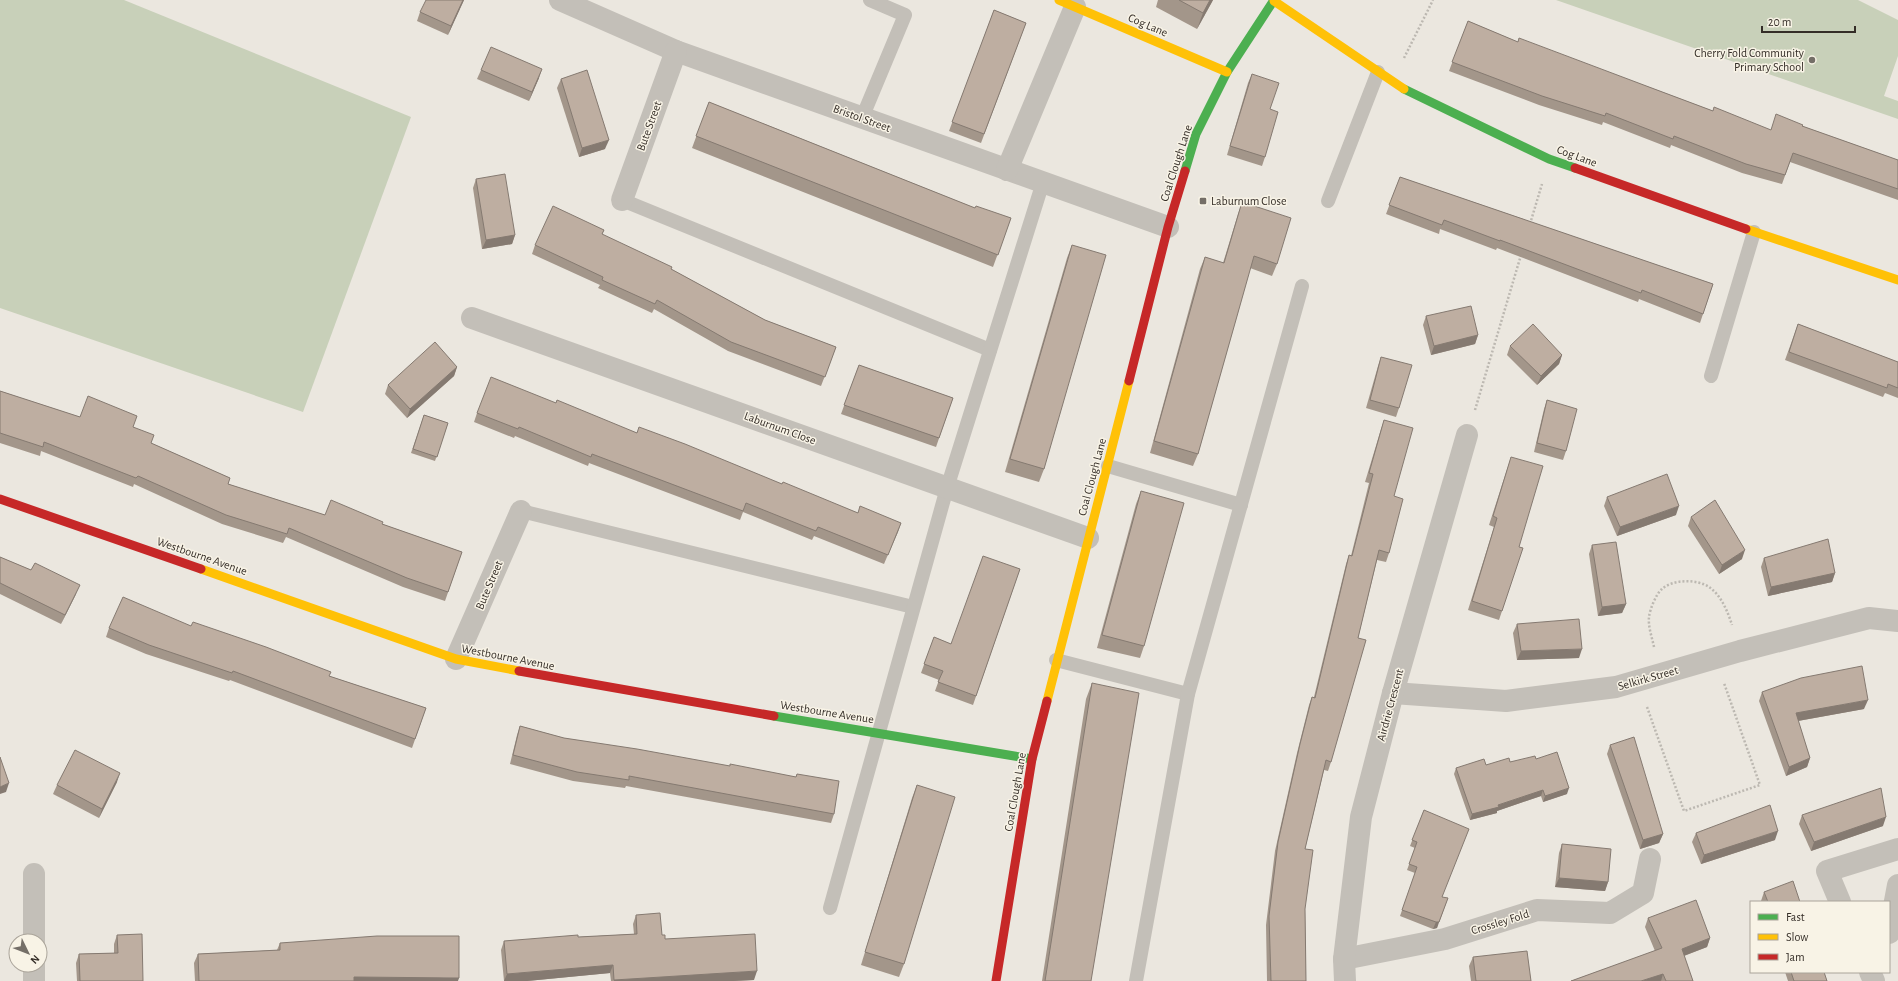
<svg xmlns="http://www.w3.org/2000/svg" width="1898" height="981" font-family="'Alegreya Sans',sans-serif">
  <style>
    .green { fill: #c8d0b9 }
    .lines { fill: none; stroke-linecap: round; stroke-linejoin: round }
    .path { stroke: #bcb8b1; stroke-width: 2.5; stroke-dasharray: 2 2; stroke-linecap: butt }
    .lane { stroke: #c3bfb8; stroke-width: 14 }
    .street { stroke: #c3bfb8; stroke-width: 22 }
    .fast { stroke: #4caf50; stroke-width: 9 }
    .slow { stroke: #ffc107; stroke-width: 9 }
    .jam { stroke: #c62828; stroke-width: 9 }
    .wall { fill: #a3968a }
    .shaded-wall { fill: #857a71 }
    .building { fill: #beaea1; stroke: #857a71 }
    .poi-dot { fill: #746e67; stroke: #f8f3e6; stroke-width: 1.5 }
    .labels { text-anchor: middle; stroke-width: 3; stroke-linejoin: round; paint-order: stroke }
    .street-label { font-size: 12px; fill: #342d27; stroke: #f8f3e6 }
    .poi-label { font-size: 12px; fill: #342d27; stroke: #f8f3e6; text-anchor: end }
  </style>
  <rect width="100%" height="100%" fill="#ebe7df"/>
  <g class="green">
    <path d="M 0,0 L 124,0 L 411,117 L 303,412 L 0,308 Z"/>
    <path d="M 1556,0 L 1858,0 L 1898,20 L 1898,56 L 1884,96 L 1898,101 L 1898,119 Z"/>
  </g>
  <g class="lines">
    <g class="path">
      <path d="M 1404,58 L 1433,0"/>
      <path d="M 1530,224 L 1542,184"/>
      <path d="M 1475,410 L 1521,255"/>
      <path d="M 1654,647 C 1652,637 1648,627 1649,617 C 1650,609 1656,594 1662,589 C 1673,579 1697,579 1709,587 C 1721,595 1728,612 1732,625"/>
      <path d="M 1647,707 L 1684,811 L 1760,785 L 1724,683"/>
    </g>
    <g class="lane">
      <path d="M 862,118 L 905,15 L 870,0"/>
      <path d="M 622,200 L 990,350"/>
      <path d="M 1328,201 L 1378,72"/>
      <path d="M 1711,376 L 1754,232"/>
      <path d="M 1108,466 L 1241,505"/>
      <path d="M 521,511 L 913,607"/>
      <path d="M 1056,660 L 1188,694"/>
      <path d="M 830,908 L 947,488 L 1043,182"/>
      <path d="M 1136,981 L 1188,694 L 1302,286"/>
    </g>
    <g class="street">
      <path d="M 560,0 L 676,51 L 1168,227"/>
      <path d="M 1007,170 L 1075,7"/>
      <path d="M 622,200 L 676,51"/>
      <path d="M 472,318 L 1088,538"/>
      <path d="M 456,659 L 521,511"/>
      <path d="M 1393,693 L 1506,701 L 1616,687 L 1740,651 L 1869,618 L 1898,621"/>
      <path d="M 34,874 L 34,941"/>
      <path d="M 1840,902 L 1827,871 L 1898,849"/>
      <path d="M 1889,933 L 1898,885"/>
      <path d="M 1344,959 L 1445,939 L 1537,910 L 1610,913 L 1643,893 L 1650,859"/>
      <path d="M 34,965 L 34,981"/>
      <path d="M 1870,972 L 1874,981"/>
      <path d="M 1345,981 L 1344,959 L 1361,817 L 1393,693 L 1467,435"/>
    </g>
    <g class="fast">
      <path d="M 1404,89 L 1549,159 L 1575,168"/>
      <path d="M 1185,171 L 1196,134 L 1227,72 L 1274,0"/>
      <path d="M 774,716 L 1032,759"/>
    </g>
    <g class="slow">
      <path d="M 1059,0 L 1227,72"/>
      <path d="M 1274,1 L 1404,89"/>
      <path d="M 1746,229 L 1898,280"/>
      <path d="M 201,569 L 456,659 L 519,671"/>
      <path d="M 1047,701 L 1129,381"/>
    </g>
    <g class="jam">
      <path d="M 1575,168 L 1746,229"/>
      <path d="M 1129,381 L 1168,227 L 1185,171"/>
      <path d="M 0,499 L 201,569"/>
      <path d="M 519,671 L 774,716"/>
      <path d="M 996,981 L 1032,759 L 1047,701"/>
    </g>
  </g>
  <g class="wall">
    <path d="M 464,0 L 448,35 L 417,21 L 420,12 Z"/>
    <path d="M 1158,0 L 1213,0 L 1197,29 L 1156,7 Z"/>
    <path d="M 994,10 L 1026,23 L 981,143 L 949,131 Z"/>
    <path d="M 1468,21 L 1518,42 L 1649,87 L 1713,111 L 1770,130 L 1802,126 L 1898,160 L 1898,200 L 1790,162 L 1782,184 L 1742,173 L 1671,145 L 1670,148 L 1603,122 L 1602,125 L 1539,105 L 1449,71 Z"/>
    <path d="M 481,70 L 539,78 L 529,101 L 477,79 Z"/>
    <path d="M 1252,74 L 1270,109 L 1265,157 L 1262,166 L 1227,155 L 1248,83 Z"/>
    <path d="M 561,79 L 605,149 L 579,157 L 557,88 Z"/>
    <path d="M 709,102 L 975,208 L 1011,218 L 993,267 L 692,148 Z"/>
    <path d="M 1400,177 L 1713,284 L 1700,323 L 1639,299 L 1638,302 L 1497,248 L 1496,250 L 1440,229 L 1439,234 L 1386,214 Z"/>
    <path d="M 476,179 L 515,235 L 512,244 L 482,249 L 473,188 Z"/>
    <path d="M 1242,202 L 1277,264 L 1272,276 L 1250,268 L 1198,454 L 1193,466 L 1150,453 L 1200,269 L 1205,257 L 1223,263 L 1238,214 Z"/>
    <path d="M 604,230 L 602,235 L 671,269 L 765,320 L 836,347 L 821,386 L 728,351 L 654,309 L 652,313 L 598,288 L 600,285 L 532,254 L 535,245 Z"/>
    <path d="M 1072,245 L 1044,469 L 1039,482 L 1005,472 L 1067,258 Z"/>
    <path d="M 1426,316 L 1478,335 L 1475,344 L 1431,355 L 1423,325 Z"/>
    <path d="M 1798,324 L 1898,362 L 1898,398 L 1885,393 L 1883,397 L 1785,360 Z"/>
    <path d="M 1510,346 L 1562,355 L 1559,364 L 1537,385 L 1507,355 Z"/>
    <path d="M 1381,357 L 1399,408 L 1396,417 L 1366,408 L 1378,366 Z"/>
    <path d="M 859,365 L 953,398 L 936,447 L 841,414 Z"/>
    <path d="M 457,367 L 454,376 L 407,418 L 385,394 L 388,385 Z"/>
    <path d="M 0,391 L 80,417 L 133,427 L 151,443 L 230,478 L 228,484 L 325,515 L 382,524 L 462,552 L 445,601 L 403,587 L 286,537 L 283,543 L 222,524 L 134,484 L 133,487 L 41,451 L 40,456 L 0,443 Z"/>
    <path d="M 1547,400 L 1566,451 L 1563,460 L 1534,452 L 1544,409 Z"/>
    <path d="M 556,403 L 637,433 L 782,484 L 858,513 L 901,523 L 884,564 L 814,536 L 812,540 L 743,512 L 740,520 L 589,463 L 588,466 L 515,436 L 514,438 L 474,422 L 477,413 Z"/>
    <path d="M 424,415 L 448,423 L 435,461 L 411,453 Z"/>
    <path d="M 1384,420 L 1394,496 L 1389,553 L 1386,562 L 1377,560 L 1358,638 L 1331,762 L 1328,771 L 1324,770 L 1305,849 L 1305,909 L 1306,981 L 1267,981 L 1266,925 L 1275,851 L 1297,753 L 1309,705 L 1312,697 L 1314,697 L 1346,564 L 1349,555 L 1351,556 L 1369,483 L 1365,482 L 1381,429 Z"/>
    <path d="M 1511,457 L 1519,547 L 1502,611 L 1499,620 L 1468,610 L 1494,527 L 1489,525 Z"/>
    <path d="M 1141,491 L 1144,646 L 1140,658 L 1097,648 L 1136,504 Z"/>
    <path d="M 1607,497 L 1676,515 L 1617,536 L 1604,506 Z"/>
    <path d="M 1691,517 L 1742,559 L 1719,574 L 1688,526 Z"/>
    <path d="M 1592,545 L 1626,604 L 1622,613 L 1598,616 L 1589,554 Z"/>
    <path d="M 0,557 L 31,570 L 76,594 L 61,624 L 0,594 Z"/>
    <path d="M 1764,558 L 1835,573 L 1832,582 L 1768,596 L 1761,567 Z"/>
    <path d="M 1020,569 L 973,705 L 935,691 L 939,680 L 921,673 L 934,637 L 951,644 Z"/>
    <path d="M 1517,624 L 1579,658 L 1517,660 L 1513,633 Z"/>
    <path d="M 191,626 L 329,676 L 426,708 L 412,748 L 230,680 L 229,681 L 146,654 L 106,637 L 109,628 Z"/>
    <path d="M 1092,683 L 1091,981 L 1042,981 L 1086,699 Z"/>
    <path d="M 1762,692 L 1864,709 L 1798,721 L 1810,758 L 1807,767 L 1786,776 L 1759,701 Z"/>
    <path d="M 520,726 L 564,738 L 729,766 L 796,777 L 797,774 L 834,814 L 831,823 L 626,786 L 625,788 L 573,781 L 510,764 L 517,735 Z"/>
    <path d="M 1610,745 L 1663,834 L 1659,843 L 1640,849 L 1607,754 Z"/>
    <path d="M 1536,759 L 1567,794 L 1543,802 L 1541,796 L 1497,811 L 1497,813 L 1470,820 L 1454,774 L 1456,768 L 1486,765 Z"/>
    <path d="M 117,782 L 99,818 L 53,794 L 57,785 Z"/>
    <path d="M 917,785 L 904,964 L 899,977 L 861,965 L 912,798 Z"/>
    <path d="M 1424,810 L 1442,897 L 1437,928 L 1433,929 L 1400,916 L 1415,873 L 1407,870 L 1415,848 L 1410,846 Z"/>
    <path d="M 1802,815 L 1883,826 L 1811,851 L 1799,824 Z"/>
    <path d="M 1696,833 L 1775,840 L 1701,864 L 1692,842 Z"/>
    <path d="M 1562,844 L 1608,882 L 1605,891 L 1555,887 L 1559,853 Z"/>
    <path d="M 1764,892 L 1800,902 L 1762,902 L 1761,901 Z"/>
    <path d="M 636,915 L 665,939 L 754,980 L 733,981 L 611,981 L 610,973 L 527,981 L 504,981 L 501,950 L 504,941 L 634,934 L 633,924 Z"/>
    <path d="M 1648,918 L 1710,938 L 1707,947 L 1684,956 L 1693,981 L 1571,981 L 1655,951 L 1645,927 Z"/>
    <path d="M 117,935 L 143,981 L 77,981 L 76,963 L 79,954 L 114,953 L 114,944 Z"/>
    <path d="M 280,943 L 458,981 L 195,981 L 194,963 L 198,954 L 277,950 Z"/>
    <path d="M 1473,957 L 1531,981 L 1471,981 L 1469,966 Z"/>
    <path d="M 1785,972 L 1824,972 L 1827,981 L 1788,981 Z"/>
  </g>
  <g class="shaded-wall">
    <path d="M 463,0 L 464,0 L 448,35 L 451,26 Z"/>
    <path d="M 1210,0 L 1213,0 L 1197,29 L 1203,13 Z"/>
    <path d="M 542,69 L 539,78 L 529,101 L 532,92 Z"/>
    <path d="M 609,140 L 605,149 L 579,157 L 582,148 Z"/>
    <path d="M 515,235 L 512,244 L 482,249 L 486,240 Z"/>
    <path d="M 1478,335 L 1475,344 L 1431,355 L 1434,346 Z"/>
    <path d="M 1562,355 L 1559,364 L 1537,385 L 1541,376 Z"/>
    <path d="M 457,367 L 454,376 L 407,418 L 410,409 Z"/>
    <path d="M 1679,506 L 1676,515 L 1617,536 L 1620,527 Z"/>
    <path d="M 901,523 L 898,532 L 884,564 L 888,555 Z"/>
    <path d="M 1745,550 L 1742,559 L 1719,574 L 1722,565 Z"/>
    <path d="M 1835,573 L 1832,582 L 1768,596 L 1771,587 Z"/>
    <path d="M 80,585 L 76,594 L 61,624 L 65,615 Z"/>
    <path d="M 1626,604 L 1622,613 L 1598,616 L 1602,607 Z"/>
    <path d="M 1582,649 L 1579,658 L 1517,660 L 1521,651 Z"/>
    <path d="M 1868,700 L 1864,709 L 1792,722 L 1796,713 Z"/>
    <path d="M 1810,758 L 1807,767 L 1786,776 L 1789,767 Z"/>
    <path d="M 120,773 L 117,782 L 99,818 L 102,809 Z"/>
    <path d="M 9,783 L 6,792 L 0,794 L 0,787 Z"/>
    <path d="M 1569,788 L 1567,794 L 1543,802 L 1545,796 Z"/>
    <path d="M 1543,790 L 1541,796 L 1497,811 L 1497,813 L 1470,820 L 1472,814 Z"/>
    <path d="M 1886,817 L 1883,826 L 1811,851 L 1814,842 Z"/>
    <path d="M 1778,831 L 1775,840 L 1701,864 L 1704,855 Z"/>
    <path d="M 1663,834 L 1659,843 L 1640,849 L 1643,840 Z"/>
    <path d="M 1559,878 L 1608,882 L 1605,891 L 1555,887 Z"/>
    <path d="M 1448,898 L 1437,928 L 1433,929 L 1436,922 Z"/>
    <path d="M 1710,938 L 1707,947 L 1678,958 L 1682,949 Z"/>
    <path d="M 613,965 L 610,973 L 527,981 L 504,981 L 507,974 Z"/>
    <path d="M 757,971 L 754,980 L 733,981 L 614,981 L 614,980 Z"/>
    <path d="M 1663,974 L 1661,981 L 1641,981 Z"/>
    <path d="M 354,977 L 459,978 L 458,981 L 352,981 Z"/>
  </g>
  <g class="building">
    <path d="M 426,0 L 463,0 L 451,26 L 420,12 Z"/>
    <path d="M 1179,0 L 1210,0 L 1203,13 Z"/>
    <path d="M 994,10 L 1026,23 L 984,134 L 952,122 Z"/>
    <path d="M 1468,21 L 1518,42 L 1519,38 L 1649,87 L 1713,111 L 1714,107 L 1771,130 L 1776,114 L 1803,125 L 1802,126 L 1898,160 L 1898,189 L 1793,153 L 1785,175 L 1746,164 L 1674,136 L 1673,139 L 1606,113 L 1605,116 L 1542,96 L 1452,62 Z"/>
    <path d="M 491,47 L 542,69 L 532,92 L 481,70 Z"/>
    <path d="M 587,70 L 609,140 L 582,148 L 561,79 Z"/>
    <path d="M 1252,74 L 1279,83 L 1270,109 L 1278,112 L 1265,157 L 1230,146 Z"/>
    <path d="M 709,102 L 975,208 L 976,206 L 1011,218 L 998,255 L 696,136 Z"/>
    <path d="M 505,174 L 515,235 L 486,240 L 476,179 Z"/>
    <path d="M 1400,177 L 1713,284 L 1703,314 L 1642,290 L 1641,293 L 1500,240 L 1500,241 L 1444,220 L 1442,225 L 1389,205 Z"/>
    <path d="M 1242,202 L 1291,218 L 1277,264 L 1254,256 L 1198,454 L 1154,441 L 1205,257 L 1224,263 Z"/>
    <path d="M 553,206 L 604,230 L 602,234 L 672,267 L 671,269 L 765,320 L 836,347 L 825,377 L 731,342 L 657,300 L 655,304 L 602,280 L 603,277 L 535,245 Z"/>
    <path d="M 1072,245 L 1106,255 L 1044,469 L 1010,459 Z"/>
    <path d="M 1471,306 L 1478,335 L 1434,346 L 1426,316 Z"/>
    <path d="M 1533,324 L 1562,355 L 1541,376 L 1510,346 Z"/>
    <path d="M 1798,324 L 1898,362 L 1898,388 L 1888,384 L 1887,388 L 1789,352 Z"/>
    <path d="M 435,342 L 457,367 L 410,409 L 388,385 Z"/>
    <path d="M 1381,357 L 1412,365 L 1399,408 L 1370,400 Z"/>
    <path d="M 859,365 L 953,398 L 939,438 L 844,405 Z"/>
    <path d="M 491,377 L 556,403 L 557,400 L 637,433 L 639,427 L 685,444 L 782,484 L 783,482 L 858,513 L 860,506 L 901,523 L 888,555 L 818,527 L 816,531 L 746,503 L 743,511 L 592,454 L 591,457 L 519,427 L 518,429 L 477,413 Z"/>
    <path d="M 0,391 L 80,417 L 88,396 L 137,416 L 133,427 L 154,435 L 151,443 L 230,478 L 228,484 L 325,515 L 331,500 L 383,522 L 382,524 L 462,552 L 448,592 L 407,578 L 289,528 L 287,534 L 226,515 L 138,476 L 136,478 L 44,442 L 43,447 L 0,433 Z"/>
    <path d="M 1547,400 L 1577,409 L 1566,451 L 1537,443 Z"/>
    <path d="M 424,415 L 448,423 L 437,457 L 413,449 Z"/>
    <path d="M 1384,420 L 1413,428 L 1394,496 L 1403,499 L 1389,553 L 1379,550 L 1358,638 L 1366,640 L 1331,762 L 1326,760 L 1305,849 L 1313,850 L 1305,909 L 1306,981 L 1271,981 L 1269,916 L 1278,842 L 1300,744 L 1312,697 L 1315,698 L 1349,555 L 1352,556 L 1373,474 L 1369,473 Z"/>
    <path d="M 1511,457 L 1543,466 L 1519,547 L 1523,548 L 1502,611 L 1472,601 L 1497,518 L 1493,516 Z"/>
    <path d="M 1667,474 L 1679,506 L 1620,527 L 1607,497 Z"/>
    <path d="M 1141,491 L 1184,503 L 1144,646 L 1102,635 Z"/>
    <path d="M 1715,500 L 1745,550 L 1722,565 L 1691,517 Z"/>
    <path d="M 1828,539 L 1835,573 L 1771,587 L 1764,558 Z"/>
    <path d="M 1616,542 L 1626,604 L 1602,607 L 1592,545 Z"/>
    <path d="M 983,556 L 1020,569 L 976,696 L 938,682 L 943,671 L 924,664 L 934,637 L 951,644 Z"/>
    <path d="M 0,557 L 31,570 L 35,563 L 80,585 L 65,615 L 0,583 Z"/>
    <path d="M 123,597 L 191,626 L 193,622 L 266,647 L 331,672 L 329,676 L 426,708 L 415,739 L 233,671 L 232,673 L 149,645 L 109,628 Z"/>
    <path d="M 1579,619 L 1582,649 L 1521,651 L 1517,624 Z"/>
    <path d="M 1862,666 L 1868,700 L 1796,713 L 1810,758 L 1789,767 L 1762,692 L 1801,678 Z"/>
    <path d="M 1092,683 L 1139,693 L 1091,981 L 1045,981 Z"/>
    <path d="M 520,726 L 564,738 L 637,749 L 730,766 L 730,764 L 796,777 L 797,774 L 839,781 L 834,814 L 629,776 L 629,780 L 577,772 L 513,755 Z"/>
    <path d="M 1634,737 L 1663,834 L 1643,840 L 1610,745 Z"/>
    <path d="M 75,750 L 120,773 L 102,809 L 57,785 Z"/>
    <path d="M 1557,752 L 1569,788 L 1545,796 L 1543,790 L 1498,805 L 1499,807 L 1472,814 L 1456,768 L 1484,759 L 1486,765 L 1509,758 L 1510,762 L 1535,756 L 1536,759 Z"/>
    <path d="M 0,757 L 9,783 L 0,787 Z"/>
    <path d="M 917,785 L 955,797 L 904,964 L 865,952 Z"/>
    <path d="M 1881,788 L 1886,817 L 1814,842 L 1802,815 Z"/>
    <path d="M 1770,805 L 1778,831 L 1704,855 L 1696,833 Z"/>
    <path d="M 1424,810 L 1469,829 L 1442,897 L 1448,898 L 1439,922 L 1436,922 L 1402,910 L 1417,867 L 1409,864 L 1417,842 L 1412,840 Z"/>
    <path d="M 1562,844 L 1611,849 L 1608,882 L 1559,878 Z"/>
    <path d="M 1793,881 L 1800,902 L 1768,902 L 1764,892 Z"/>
    <path d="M 1696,900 L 1710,938 L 1682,949 L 1693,981 L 1666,981 L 1663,974 L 1641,981 L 1571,981 L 1662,948 L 1648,918 Z"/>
    <path d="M 660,913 L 662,935 L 665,935 L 665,939 L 755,934 L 757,971 L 614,980 L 613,965 L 507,974 L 504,941 L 578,935 L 578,937 L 637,934 L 636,915 Z"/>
    <path d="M 142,934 L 143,981 L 80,981 L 79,954 L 118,953 L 117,935 Z"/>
    <path d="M 377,936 L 459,936 L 459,978 L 354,977 L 354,981 L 199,981 L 198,954 L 280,950 L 280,943 Z"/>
    <path d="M 1527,951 L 1531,981 L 1476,981 L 1473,957 Z"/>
    <path d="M 1791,972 L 1824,972 L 1827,981 L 1794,981 Z"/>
  </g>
  <g class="poi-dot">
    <circle cx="1812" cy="60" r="4"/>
    <rect x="1199" y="197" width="8" height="8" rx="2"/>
  </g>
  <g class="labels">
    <g class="street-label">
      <text transform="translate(1148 25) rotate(23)" y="4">Cog Lane</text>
      <text transform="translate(862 118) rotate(20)" y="4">Bristol Street</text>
      <text transform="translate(649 126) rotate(-70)" y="4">Bute Street</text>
      <text transform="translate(1577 156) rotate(20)" y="4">Cog Lane</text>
      <text transform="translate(1176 163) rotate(-72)" y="4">Coal Clough Lane</text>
      <text transform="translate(780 428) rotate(20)" y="4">Laburnum Close</text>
      <text transform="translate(1092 477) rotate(-75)" y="4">Coal Clough Lane</text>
      <text transform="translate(202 556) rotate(19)" y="4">Westbourne Avenue</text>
      <text transform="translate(489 585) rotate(-67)" y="4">Bute Street</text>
      <text transform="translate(508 657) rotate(11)" y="4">Westbourne Avenue</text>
      <text transform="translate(1648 678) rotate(-16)" y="4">Selkirk Street</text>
      <text transform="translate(1390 705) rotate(-75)" y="4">Airdrie Crescent</text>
      <text transform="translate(827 712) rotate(9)" y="4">Westbourne Avenue</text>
      <text transform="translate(1015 792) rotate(-80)" y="4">Coal Clough Lane</text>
      <text transform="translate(1500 922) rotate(-17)" y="4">Crossley Fold</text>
    </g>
    <g class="poi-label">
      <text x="1804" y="57">Cherry Fold Community<tspan x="1804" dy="14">Primary School</tspan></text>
      <text x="1211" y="205" text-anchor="start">Laburnum Close</text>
    </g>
  </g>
  <rect x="1750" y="901" width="140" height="72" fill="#f8f3e6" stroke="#aaa49a"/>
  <rect x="1758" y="914" width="20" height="6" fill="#4caf50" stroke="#aaa49a"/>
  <text x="1786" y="921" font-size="12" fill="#342d27">Fast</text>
  <rect x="1758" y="934" width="20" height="6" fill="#ffc107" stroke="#aaa49a"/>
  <text x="1786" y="941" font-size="12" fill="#342d27">Slow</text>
  <rect x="1758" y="954" width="20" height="6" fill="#c62828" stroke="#aaa49a"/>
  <text x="1786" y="961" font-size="12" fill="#342d27">Jam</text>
  <g transform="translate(28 953) rotate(133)"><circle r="19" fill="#f8f3e6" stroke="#aaa49a"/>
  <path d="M0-3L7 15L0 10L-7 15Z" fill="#746e67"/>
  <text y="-6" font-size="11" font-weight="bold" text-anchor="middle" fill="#342d27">N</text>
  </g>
  <path d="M1762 26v6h93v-6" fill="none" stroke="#342d27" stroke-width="2"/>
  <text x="1768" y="26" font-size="12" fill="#342d27" stroke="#f8f3e6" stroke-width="3" paint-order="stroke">20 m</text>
</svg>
